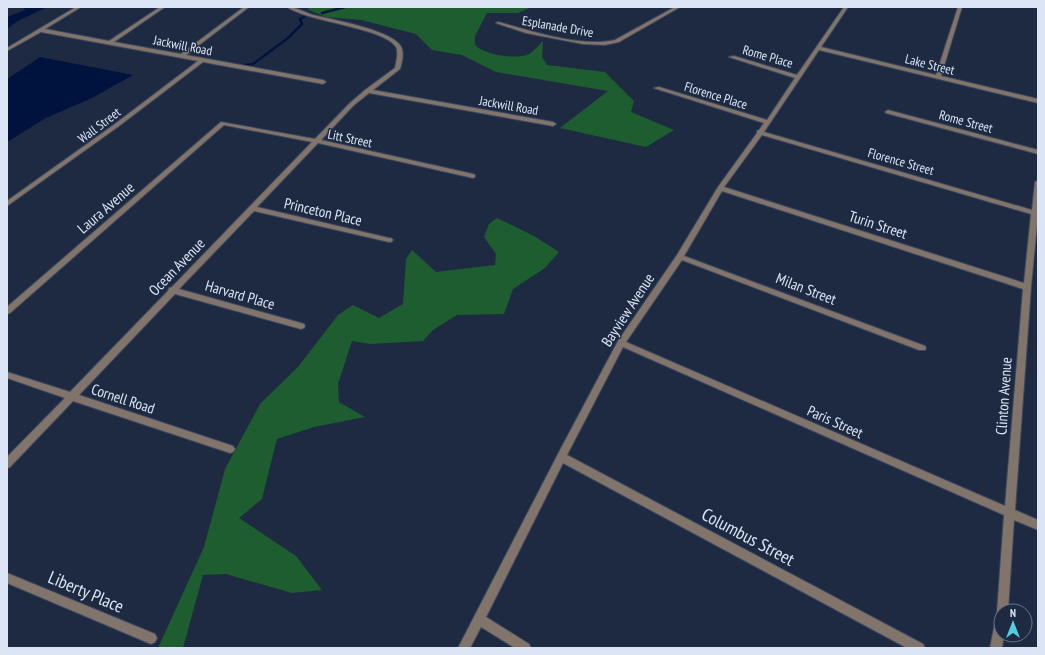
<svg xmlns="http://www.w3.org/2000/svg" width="1045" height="655" font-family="'PT Sans Narrow',sans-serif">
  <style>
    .green { fill: #1e5d30 }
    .water { fill: #00133e }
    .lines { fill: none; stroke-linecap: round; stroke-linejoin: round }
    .stream { stroke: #00133e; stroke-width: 2.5 }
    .street-casing { stroke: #3c485f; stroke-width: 2 }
    .street { fill: #81746b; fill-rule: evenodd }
    .labels { text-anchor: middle; stroke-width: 3; stroke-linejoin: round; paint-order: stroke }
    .far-street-label { font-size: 13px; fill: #dce5f5; stroke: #1e2a42 }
    .street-label { font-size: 15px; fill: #dce5f5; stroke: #1e2a42 }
    .near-street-label { font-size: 18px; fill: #dce5f5; stroke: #1e2a42 }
  </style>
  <rect width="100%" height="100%" fill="#1e2a42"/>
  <g class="green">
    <path d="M 307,7 L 532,7 L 518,13 L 487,13 L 475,36 L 475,45 C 484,55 517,60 529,54 C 534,51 539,45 543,41 L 542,57 L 547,65 L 605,72 L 634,101 L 631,112 L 674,130 L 646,147 L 560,128 L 608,91 L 496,72 L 462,55 L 432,50 L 416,34 L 361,20 L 326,17 L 309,10 Z"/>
    <path d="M 497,218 L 534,236 L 559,252 L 545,268 L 513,289 L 504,314 L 457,315 L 433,330 L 423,341 L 370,344 L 352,341 L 338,384 L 339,402 L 365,417 L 314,427 L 277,439 L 262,499 L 239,518 L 296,556 L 322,590 L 292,593 L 226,574 L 203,575 L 183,648 L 158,648 L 204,547 L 225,469 L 260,404 L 298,367 L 338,315 L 353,305 L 379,318 L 403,304 L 406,259 L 412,250 L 436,272 L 495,265 L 496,254 L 484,237 L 489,224 Z"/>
  </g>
  <g class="water">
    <path d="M 23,7 L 47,7 C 34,14 18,19 7,29 L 7,17 L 25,10 Z"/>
    <path d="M 40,57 L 133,75 L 92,98 L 46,118 L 7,142 L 7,79 Z"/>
  </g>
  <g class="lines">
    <g class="stream">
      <path d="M 322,13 L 345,7"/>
      <path d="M 244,65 L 253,64 L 288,38 L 302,24 L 300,19 L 304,17"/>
    </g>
    <g class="street-casing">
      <g id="street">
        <path d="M 76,7 L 81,7 L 45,29 L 109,41 L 160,7 L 165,7 L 114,42 L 181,54 L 244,7 L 249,7 L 186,55 L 323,80 L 326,82 L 323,84 L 203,62 L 119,126 L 7,206 L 7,201 L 115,124 L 198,61 L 41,32 L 7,51 L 7,48 Z"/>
        <path d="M 287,7 C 296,7 304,12 313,15 C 333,20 387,29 400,45 C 405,52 402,62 400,69 L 373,90 L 553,122 L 556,124 L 553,126 L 369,93 L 354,105 L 321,140 L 473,174 L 475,175 L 475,177 L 473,178 L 318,143 L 257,207 L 389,238 L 391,238 L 393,240 L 391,242 L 389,242 L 254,211 L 179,289 L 301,323 L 304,324 L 305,326 L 304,328 L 301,329 L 175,294 L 79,395 L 230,445 L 233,446 L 235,449 L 233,452 L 230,453 L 73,401 L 10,467 L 7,468 L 7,457 L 65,398 L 7,378 L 7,372 L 70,392 L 168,291 L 169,288 L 172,287 L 312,142 L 224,125 L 10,313 L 7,314 L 7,307 L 221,122 L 315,139 L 350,103 L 365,90 L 395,68 C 396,62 399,53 396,47 C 385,28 309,22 287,7 Z"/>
        <path d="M 675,7 L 680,7 L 619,42 L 605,45 L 583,44 L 526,33 L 496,23 L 498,22 C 531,31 582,48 615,40 Z"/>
        <path d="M 844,7 L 848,7 L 821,47 L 936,75 L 958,7 L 962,7 L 941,76 L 1038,99 L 1038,103 L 819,50 L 764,132 L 1032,210 L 1035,182 L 1038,180 L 1038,214 L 1031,287 L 1015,510 L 1038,520 L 1038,530 L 1014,520 L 1008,611 L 1001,611 L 1001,635 L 1004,635 L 1002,648 L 990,648 L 997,612 L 1004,515 L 623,347 L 567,455 L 923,644 L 925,648 L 907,648 L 563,463 L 486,617 L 529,644 L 531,648 L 515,648 L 481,627 L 470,648 L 458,648 L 558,454 L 618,341 L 677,255 L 718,187 L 757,133 L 757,131 L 759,130 L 764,123 L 654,88 L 659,87 L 767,120 L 795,78 L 729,57 L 734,56 L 797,75 ZM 762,135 L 1031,214 L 1024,283 L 724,187 ZM 722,191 L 1023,289 L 1005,506 L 626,342 L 682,260 L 919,350 L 925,350 L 926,348 L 925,346 L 684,256 Z"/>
        <path d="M 888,110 L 1038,150 L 1038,154 L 886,113 L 885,112 Z"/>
        <path d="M 7,573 L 155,634 L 157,638 L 155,642 L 151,644 L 7,583 Z"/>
      </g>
    </g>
    <use href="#street" class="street"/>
  </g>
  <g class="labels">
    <g class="far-street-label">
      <text transform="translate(558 26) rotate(10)" y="5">Esplanade Drive</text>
      <text transform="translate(183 45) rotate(11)" y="5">Jackwill Road</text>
      <text transform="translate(768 56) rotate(16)" y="5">Rome Place</text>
      <text transform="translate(930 64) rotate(14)" y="5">Lake Street</text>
      <text transform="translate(716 95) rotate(17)" y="5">Florence Place</text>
      <text transform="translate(509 105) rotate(10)" y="5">Jackwill Road</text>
      <text transform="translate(966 121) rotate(15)" y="5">Rome Street</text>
      <text transform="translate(99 125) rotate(-37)" y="5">Wall Street</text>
      <text transform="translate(350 138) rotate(12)" y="5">Litt Street</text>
      <text transform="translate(901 161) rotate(16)" y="5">Florence Street</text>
    </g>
    <g class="street-label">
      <text transform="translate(106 208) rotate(-41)" y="5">Laura Avenue</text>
      <text transform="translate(323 212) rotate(13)" y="5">Princeton Place</text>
      <text transform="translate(878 225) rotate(18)" y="5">Turin Street</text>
      <text transform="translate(177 267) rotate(-46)" y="5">Ocean Avenue</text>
      <text transform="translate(806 289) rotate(21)" y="5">Milan Street</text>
      <text transform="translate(240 295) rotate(16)" y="5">Harvard Place</text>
      <text transform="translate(628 310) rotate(-57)" y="5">Bayview Avenue</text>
      <text transform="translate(1004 396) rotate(-86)" y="5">Clinton Avenue</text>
      <text transform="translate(123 399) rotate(18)" y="5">Cornell Road</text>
      <text transform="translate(835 422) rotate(24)" y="5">Paris Street</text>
    </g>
    <g class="near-street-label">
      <text transform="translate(748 537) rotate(28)" y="6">Columbus Street</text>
      <text transform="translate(86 592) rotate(23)" y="6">Liberty Place</text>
    </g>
  </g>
  <rect width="1045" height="655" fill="none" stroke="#dce5f5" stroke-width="16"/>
  <g transform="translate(1013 623)"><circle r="19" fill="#1e2a42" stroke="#6a758a"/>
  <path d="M0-3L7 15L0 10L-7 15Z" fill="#55cae0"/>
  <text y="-6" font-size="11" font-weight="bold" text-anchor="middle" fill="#dce5f5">N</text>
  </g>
</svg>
